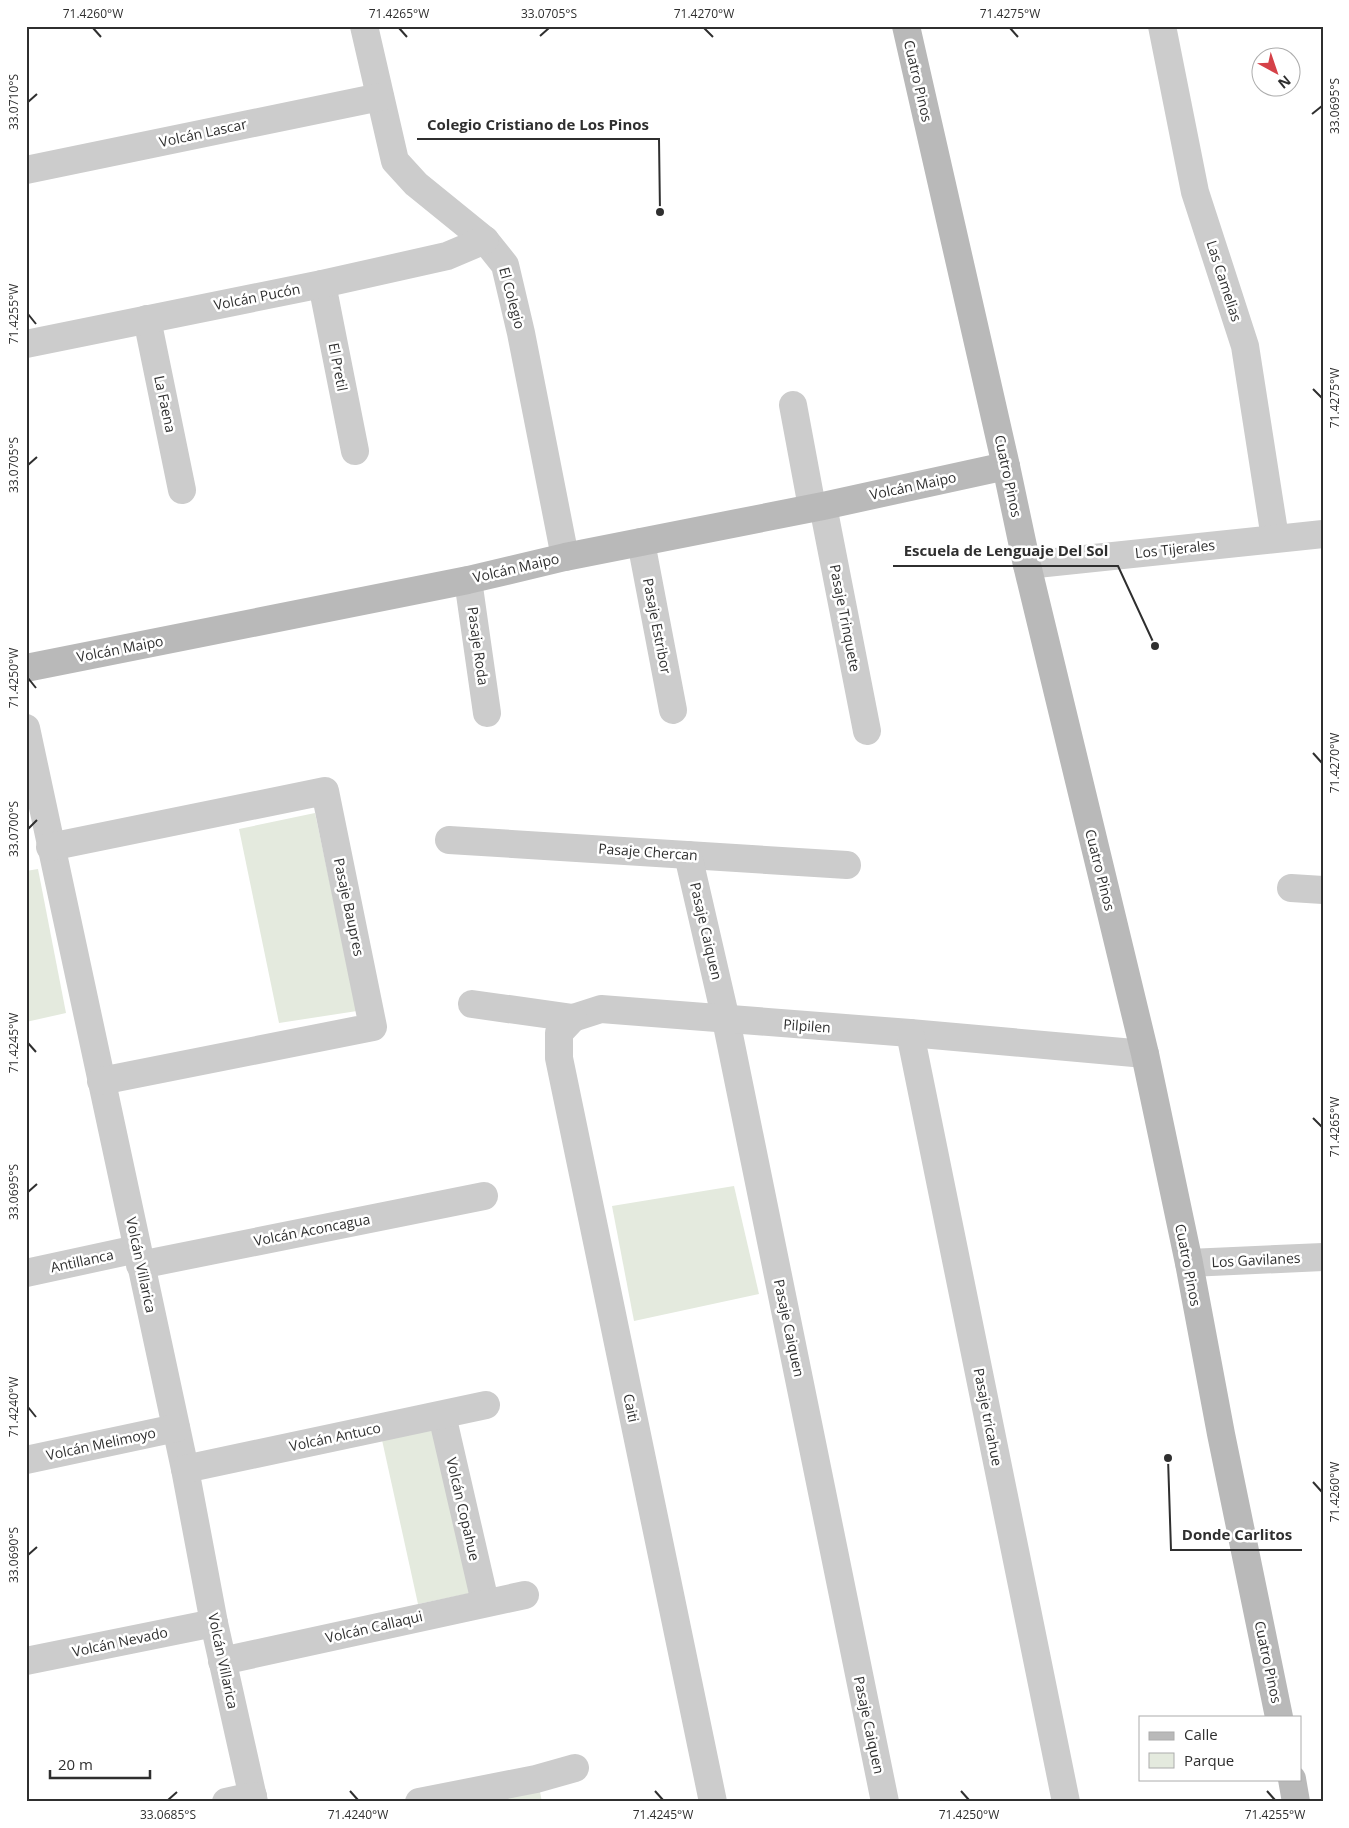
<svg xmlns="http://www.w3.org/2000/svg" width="1349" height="1828" font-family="'Open Sans',sans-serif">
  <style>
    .green { fill: #e4eade }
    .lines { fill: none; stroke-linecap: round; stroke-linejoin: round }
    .street { stroke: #ccc; stroke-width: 28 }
    .secondary { stroke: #b9b9b9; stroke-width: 28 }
    .ticks { fill: none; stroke: #2f2f2f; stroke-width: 2 }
    .labels { text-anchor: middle; stroke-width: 5; stroke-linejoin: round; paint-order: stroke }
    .street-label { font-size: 14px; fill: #2f2f2f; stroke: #fff }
    .leader { fill: none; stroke: #2f2f2f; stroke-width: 2 }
    .callout-dot { fill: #2f2f2f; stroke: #fff; stroke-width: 2 }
    .callout-label { font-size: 15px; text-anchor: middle; font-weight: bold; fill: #2f2f2f; stroke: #fff; stroke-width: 5; stroke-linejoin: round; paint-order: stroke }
    .neatline { fill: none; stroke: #2f2f2f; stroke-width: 2 }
    .ticks-label { font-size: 12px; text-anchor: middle; fill: #2f2f2f }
  </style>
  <rect width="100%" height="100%" fill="#fff"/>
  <g class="green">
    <path d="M 315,813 L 357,1011 L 279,1023 L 239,829 Z"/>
    <path d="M 38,869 L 66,1013 L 26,1022 L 26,871 Z"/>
    <path d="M 734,1186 L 759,1294 L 634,1321 L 612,1206 Z"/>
    <path d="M 436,1427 L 471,1593 L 418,1604 L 382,1440 Z"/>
    <path d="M 539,1787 L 542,1802 L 480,1802 Z"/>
  </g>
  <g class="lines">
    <g class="street">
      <path d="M 364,26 L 395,161 L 416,184 L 485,240 L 505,265 L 521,333 L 565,557"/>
      <path d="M 1162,26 L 1195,192 L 1245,346 L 1275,538"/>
      <path d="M 26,170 L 380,97"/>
      <path d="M 322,284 L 355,451"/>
      <path d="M 147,319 L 182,490"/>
      <path d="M 26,344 L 322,284 L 447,256 L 485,240"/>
      <path d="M 793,405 L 812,507"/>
      <path d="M 823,506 L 867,731"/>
      <path d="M 641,542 L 673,710"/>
      <path d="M 1027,565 L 1323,534"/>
      <path d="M 468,580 L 487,713"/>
      <path d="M 26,728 L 185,1469 L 214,1623 L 254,1802"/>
      <path d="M 449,840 L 847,865"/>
      <path d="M 50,847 L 325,791 L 373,1027 L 101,1081"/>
      <path d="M 688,855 L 726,1020 L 885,1802"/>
      <path d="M 1291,888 L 1323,890"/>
      <path d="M 472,1004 L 573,1018 L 601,1009 L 910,1033 L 1145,1054"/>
      <path d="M 573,1018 L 559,1033 L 559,1058 L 713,1802"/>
      <path d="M 910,1033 L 1066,1802"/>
      <path d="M 1189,1263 L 1323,1257"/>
      <path d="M 140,1265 L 484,1196"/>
      <path d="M 26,1273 L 137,1249"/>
      <path d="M 442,1415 L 485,1602"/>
      <path d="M 26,1460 L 176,1428"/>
      <path d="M 185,1469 L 486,1405"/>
      <path d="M 26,1661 L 214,1623"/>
      <path d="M 222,1661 L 525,1595"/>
      <path d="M 226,1802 L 253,1796"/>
      <path d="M 419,1802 L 536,1779 L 575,1768"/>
    </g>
    <g class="secondary">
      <path d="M 906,26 L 1006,466 L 1027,565 L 1145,1054 L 1189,1263 L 1221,1434 L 1279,1717"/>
      <path d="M 26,668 L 468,580 L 565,557 L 823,506 L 1006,466"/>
      <path d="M 1292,1779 L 1296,1802"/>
    </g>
  </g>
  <path class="ticks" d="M 93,28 L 101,37M 399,28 L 407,37M 704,28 L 713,37M 1010,28 L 1018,37M 540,36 L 549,28M 28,102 L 37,94M 1312,114 L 1322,106M 28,314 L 36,324M 1313,389 L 1322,398M 28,465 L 37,457M 28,678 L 36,688M 1313,753 L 1322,763M 28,829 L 37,820M 28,1043 L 36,1052M 1313,1118 L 1322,1127M 28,1192 L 37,1184M 28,1407 L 36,1417M 1313,1482 L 1322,1492M 28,1555 L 37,1547M 350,1791 L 358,1800M 655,1791 L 663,1800M 961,1791 L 969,1800M 1267,1791 L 1275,1800M 168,1800 L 177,1792"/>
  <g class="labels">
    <g class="street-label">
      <text transform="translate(918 81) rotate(77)" y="5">Cuatro Pinos</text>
      <text transform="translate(203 133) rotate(-12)" y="5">Volcán Lascar</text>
      <text transform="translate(1224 281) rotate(72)" y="5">Las Camelias</text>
      <text transform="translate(257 297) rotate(-11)" y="5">Volcán Pucón</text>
      <text transform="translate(512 298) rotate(75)" y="5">El Colegio</text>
      <text transform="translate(338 367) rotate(79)" y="5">El Pretil</text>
      <text transform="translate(165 404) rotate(78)" y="5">La Faena</text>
      <text transform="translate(1008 476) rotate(78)" y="5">Cuatro Pinos</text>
      <text transform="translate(913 486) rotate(-12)" y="5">Volcán Maipo</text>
      <text transform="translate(1175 549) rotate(-6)" y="5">Los Tijerales</text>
      <text transform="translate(516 568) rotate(-13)" y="5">Volcán Maipo</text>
      <text transform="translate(845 618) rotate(79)" y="5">Pasaje Trinquete</text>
      <text transform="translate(657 626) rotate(79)" y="5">Pasaje Estribor</text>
      <text transform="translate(478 646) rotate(82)" y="5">Pasaje Roda</text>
      <text transform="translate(120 649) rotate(-11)" y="5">Volcán Maipo</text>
      <text transform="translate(648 852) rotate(4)" y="5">Pasaje Chercan</text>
      <text transform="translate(1100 870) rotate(76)" y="5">Cuatro Pinos</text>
      <text transform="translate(349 907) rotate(78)" y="5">Pasaje Baupres</text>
      <text transform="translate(706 931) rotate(77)" y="5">Pasaje Caiquen</text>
      <text transform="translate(807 1026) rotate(4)" y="5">Pilpilen</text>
      <text transform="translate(312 1230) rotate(-11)" y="5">Volcán Aconcagua</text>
      <text transform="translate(1256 1260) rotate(-3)" y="5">Los Gavilanes</text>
      <text transform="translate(82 1261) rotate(-12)" y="5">Antillanca</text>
      <text transform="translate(141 1265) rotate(78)" y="5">Volcán Villarica</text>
      <text transform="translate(1188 1265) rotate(79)" y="5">Cuatro Pinos</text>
      <text transform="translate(789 1328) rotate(78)" y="5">Pasaje Caiquen</text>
      <text transform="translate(631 1408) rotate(78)" y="5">Caiti</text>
      <text transform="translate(988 1417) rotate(79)" y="5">Pasaje tricahue</text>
      <text transform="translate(335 1437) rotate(-12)" y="5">Volcán Antuco</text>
      <text transform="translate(101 1444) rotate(-12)" y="5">Volcán Melimoyo</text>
      <text transform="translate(463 1509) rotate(77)" y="5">Volcán Copahue</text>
      <text transform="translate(374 1627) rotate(-13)" y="5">Volcán Callaqui</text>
      <text transform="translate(120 1642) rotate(-12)" y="5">Volcán Nevado</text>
      <text transform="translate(223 1661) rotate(78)" y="5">Volcán Villarica</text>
      <text transform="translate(1268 1662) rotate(78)" y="5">Cuatro Pinos</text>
      <text transform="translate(869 1725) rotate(78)" y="5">Pasaje Caiquen</text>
    </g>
  </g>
  <path class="leader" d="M660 212L659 139H417M1155 646L1118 566H893M1168 1458L1171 1550H1302"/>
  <g class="callout-dot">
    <circle cx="660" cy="212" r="5"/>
    <circle cx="1155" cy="646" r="5"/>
    <circle cx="1168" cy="1458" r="5"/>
  </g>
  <g class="callout-label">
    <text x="538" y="130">Colegio Cristiano de Los Pinos</text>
    <text x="1006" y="556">Escuela de Lenguaje Del Sol</text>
    <text x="1237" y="1540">Donde Carlitos</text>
  </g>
  <rect width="1349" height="1828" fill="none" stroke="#ffffff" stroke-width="55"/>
  <rect x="1139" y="1716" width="162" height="65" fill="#ffffff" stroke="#acacac"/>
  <rect x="1149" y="1732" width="25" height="8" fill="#b9b9b9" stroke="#acacac"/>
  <text x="1184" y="1740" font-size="15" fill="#2f2f2f">Calle</text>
  <rect x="1149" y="1753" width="25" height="15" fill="#e4eade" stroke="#acacac"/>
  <text x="1184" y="1766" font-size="15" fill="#2f2f2f">Parque</text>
  <g transform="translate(1276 72) rotate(140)"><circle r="24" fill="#ffffff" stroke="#acacac"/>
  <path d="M0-4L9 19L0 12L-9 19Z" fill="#d54148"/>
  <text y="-8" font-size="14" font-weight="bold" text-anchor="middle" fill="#2f2f2f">N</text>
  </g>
  <path d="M50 1770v8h100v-8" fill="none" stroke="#2f2f2f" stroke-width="2.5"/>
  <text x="58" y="1770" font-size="15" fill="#2f2f2f" stroke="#ffffff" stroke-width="4" paint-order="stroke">20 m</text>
  <rect x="28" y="28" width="1294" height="1772" class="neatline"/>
  <g class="ticks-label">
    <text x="93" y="18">71.4260°W</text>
    <text x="399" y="18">71.4265°W</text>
    <text x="549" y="18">33.0705°S</text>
    <text x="704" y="18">71.4270°W</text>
    <text x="1010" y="18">71.4275°W</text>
    <text transform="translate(14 102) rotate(-90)" y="4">33.0710°S</text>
    <text transform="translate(1335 106) rotate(-90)" y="4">33.0695°S</text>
    <text transform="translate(14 314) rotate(-90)" y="4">71.4255°W</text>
    <text transform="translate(1335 398) rotate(-90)" y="4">71.4275°W</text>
    <text transform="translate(14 465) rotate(-90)" y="4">33.0705°S</text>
    <text transform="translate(14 678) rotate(-90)" y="4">71.4250°W</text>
    <text transform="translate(1335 763) rotate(-90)" y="4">71.4270°W</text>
    <text transform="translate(14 829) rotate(-90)" y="4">33.0700°S</text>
    <text transform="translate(14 1043) rotate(-90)" y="4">71.4245°W</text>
    <text transform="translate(1335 1127) rotate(-90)" y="4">71.4265°W</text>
    <text transform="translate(14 1192) rotate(-90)" y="4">33.0695°S</text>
    <text transform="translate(14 1407) rotate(-90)" y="4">71.4240°W</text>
    <text transform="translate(1335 1492) rotate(-90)" y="4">71.4260°W</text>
    <text transform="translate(14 1555) rotate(-90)" y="4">33.0690°S</text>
    <text x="168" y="1819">33.0685°S</text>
    <text x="358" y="1819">71.4240°W</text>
    <text x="663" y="1819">71.4245°W</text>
    <text x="969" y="1819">71.4250°W</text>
    <text x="1275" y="1819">71.4255°W</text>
  </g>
</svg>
